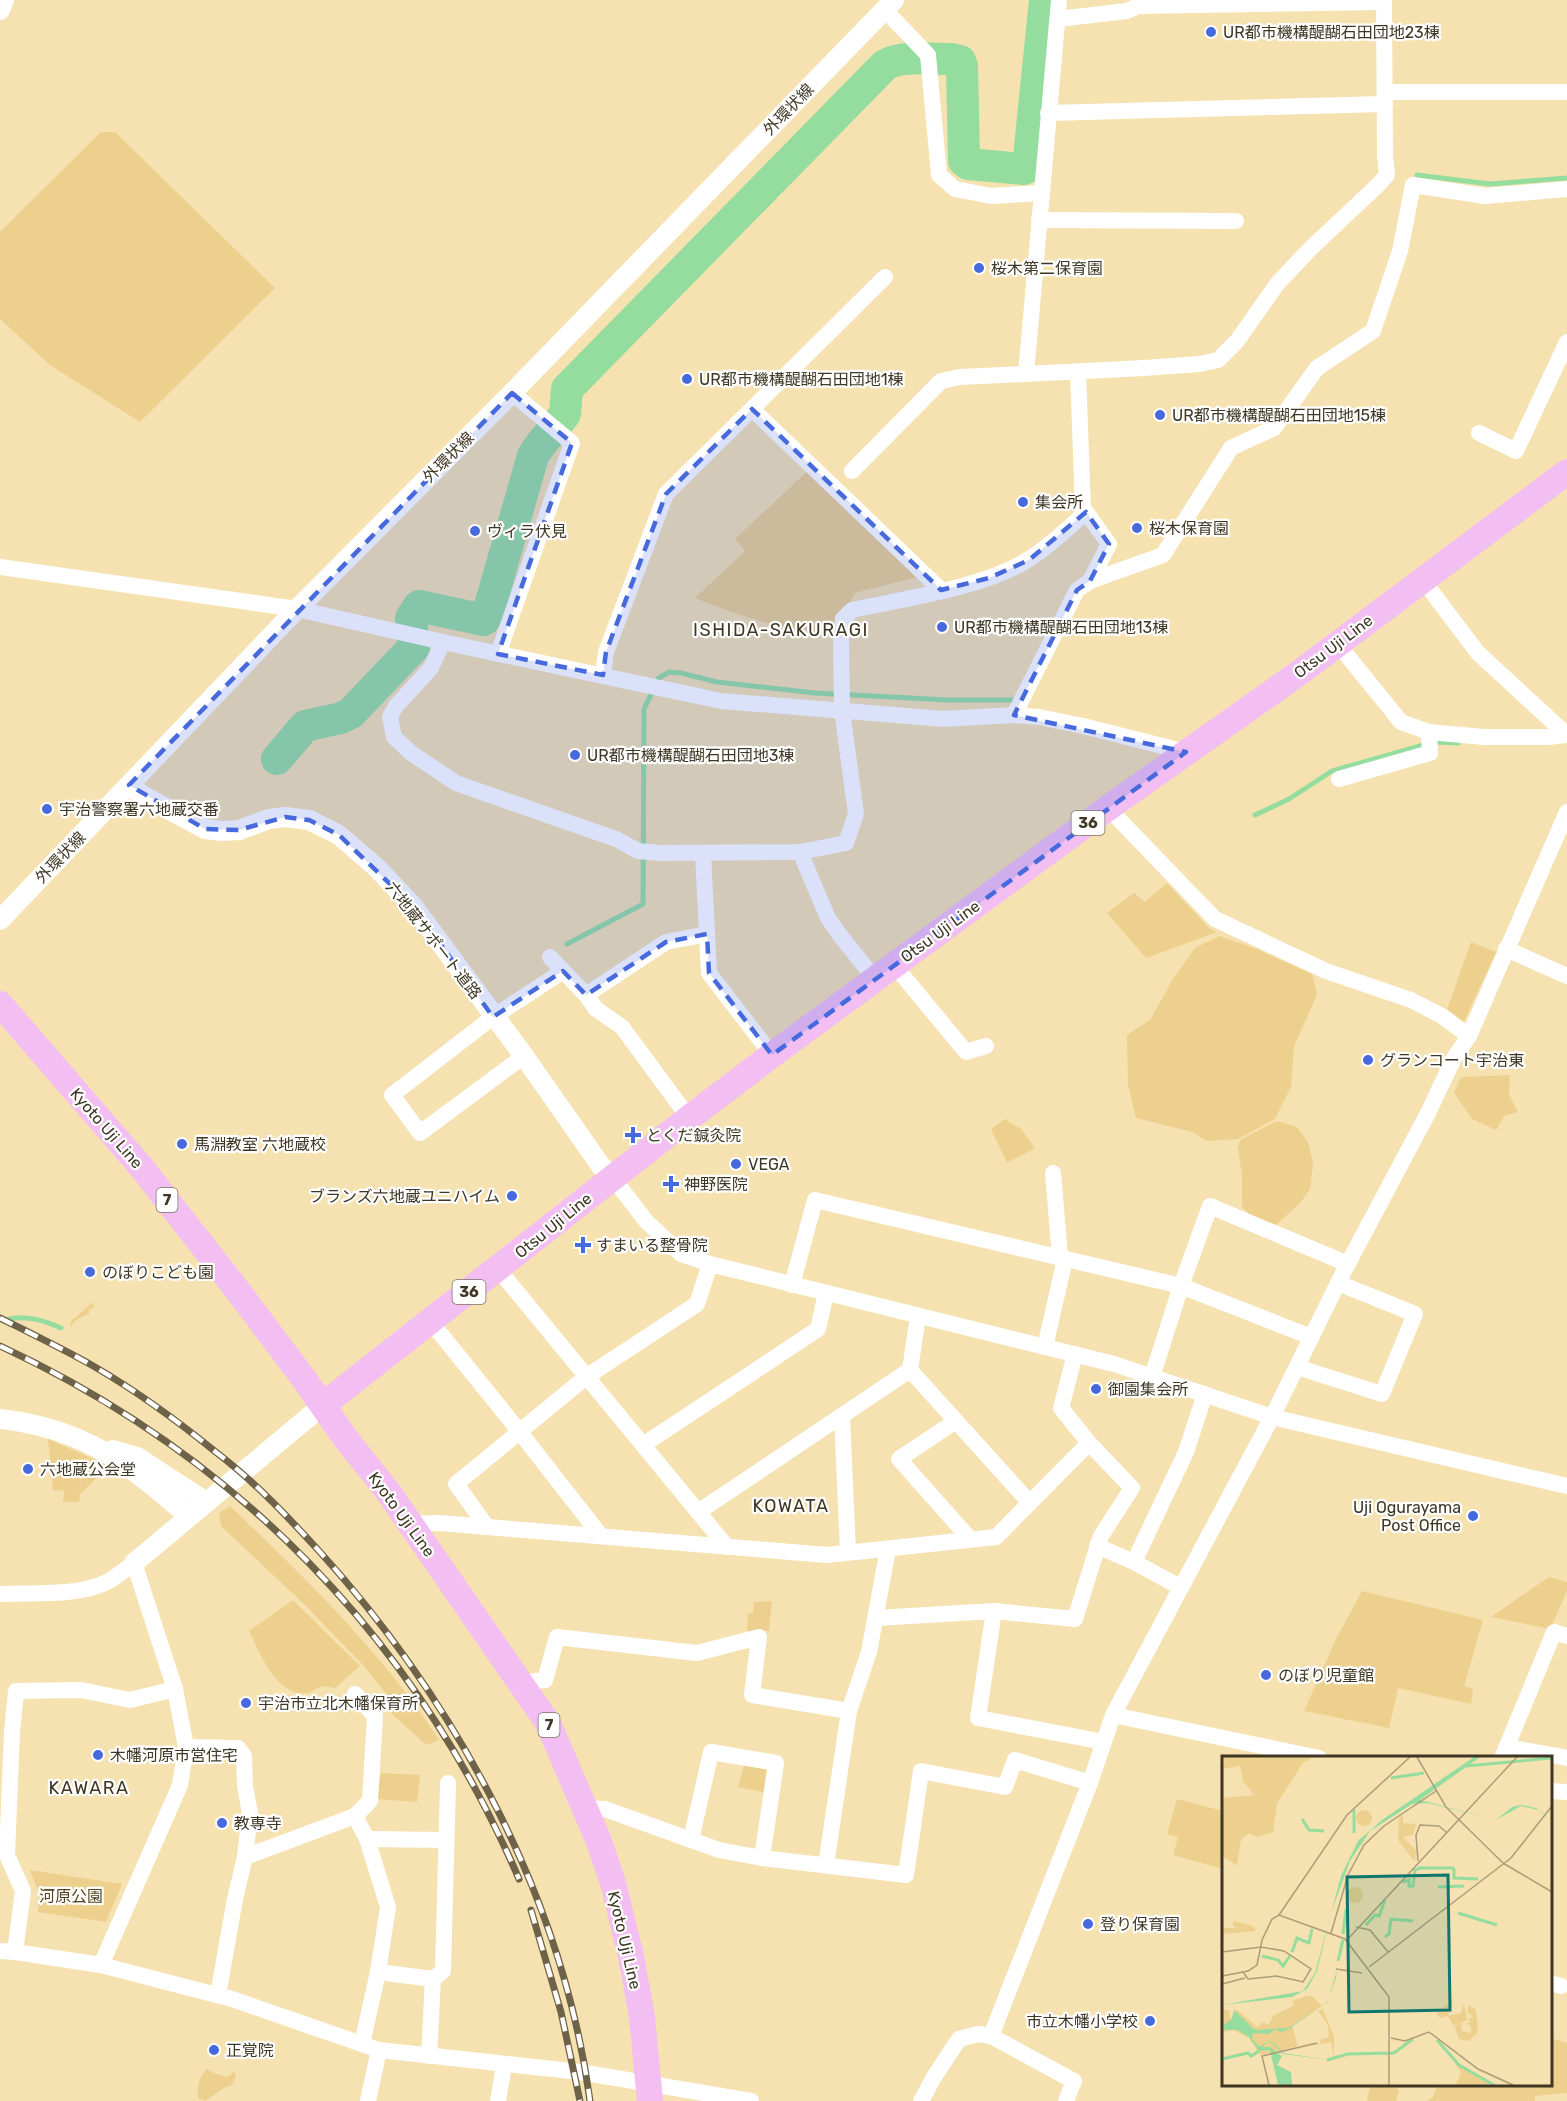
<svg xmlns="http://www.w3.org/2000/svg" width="1567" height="2101" font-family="Rubik,'Noto Sans JP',sans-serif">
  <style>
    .green { fill: #edd08d }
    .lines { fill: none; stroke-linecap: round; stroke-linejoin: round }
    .stream { stroke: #95dd9e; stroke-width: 5 }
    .river { stroke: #95dd9e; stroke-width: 32 }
    .minor { stroke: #fff; stroke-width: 16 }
    .tertiary { stroke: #fff; stroke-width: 20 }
    .primary { stroke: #f3bff2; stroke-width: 26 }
    .rail-casing { stroke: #6e6348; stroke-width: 7 }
    .rail { stroke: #fff; stroke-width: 4.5; stroke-dasharray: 14; stroke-linecap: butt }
    .marked { fill: #466add; fill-opacity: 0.2; stroke: #466add; stroke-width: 4.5; stroke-dasharray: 12 8; stroke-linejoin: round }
    .poi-dot { fill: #466add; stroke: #fff; stroke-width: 2 }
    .labels { text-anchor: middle; stroke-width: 4.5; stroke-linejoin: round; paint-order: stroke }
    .shield { fill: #fff; stroke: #797366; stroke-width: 1.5 }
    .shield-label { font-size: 15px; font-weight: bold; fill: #3f3724 }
    .poi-label { font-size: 16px; fill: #3f3724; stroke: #fff; text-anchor: start }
    .street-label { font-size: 16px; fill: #3f3724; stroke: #fff }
    .park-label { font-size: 16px; fill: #554621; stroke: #fff }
    .neighbourhood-label { font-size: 18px; letter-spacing: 1.5px; fill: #3f3724; stroke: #fff }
    .inset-river { fill: none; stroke: #95dd9e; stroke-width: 3 }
    .inset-road { fill: none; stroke: #ad9d78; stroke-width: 1.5 }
    .view { fill: #0f766e; fill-opacity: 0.15; stroke: #0f766e; stroke-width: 3 }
    .inset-edge { fill: none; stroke: #3f3724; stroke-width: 3 }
  </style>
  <rect width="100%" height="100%" fill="#f6e1b0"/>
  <g class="green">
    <path d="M 101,132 L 115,132 L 275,288 L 140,422 L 50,365 L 0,319 L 0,232 Z"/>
    <path d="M 814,465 L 925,575 L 855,593 L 836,628 C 799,639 730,612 695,598 L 745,551 L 735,539 Z"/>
    <path d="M 1167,883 L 1209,928 L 1217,932 L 1146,958 L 1107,913 L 1134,893 L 1145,902 Z"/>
    <path d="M 1219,936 L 1254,948 L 1312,974 L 1317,995 L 1294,1046 L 1291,1087 L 1275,1119 L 1238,1139 L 1207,1141 L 1192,1132 L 1136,1118 L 1128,1085 L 1127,1035 L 1150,1020 L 1173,979 L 1195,948 Z"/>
    <path d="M 1471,942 L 1496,952 L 1461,1028 L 1445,1015 Z"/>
    <path d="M 1510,1075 L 1509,1095 L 1518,1112 L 1504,1116 L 1496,1130 L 1472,1119 L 1454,1093 L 1461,1077 Z"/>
    <path d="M 1005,1119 L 1021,1129 L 1035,1148 L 1007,1163 L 991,1129 Z"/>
    <path d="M 1277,1121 L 1297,1127 L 1308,1142 L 1313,1163 L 1310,1189 L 1301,1202 L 1276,1225 L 1255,1221 L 1242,1206 L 1242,1175 L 1238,1147 L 1240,1140 Z"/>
    <path d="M 92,1303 L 95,1306 L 89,1310 L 89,1314 L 76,1320 L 70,1327 L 71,1321 Z"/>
    <path d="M 48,1439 L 109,1466 L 79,1495 L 80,1502 L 63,1502 L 64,1490 L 53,1491 Z"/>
    <path d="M 230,1506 C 305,1578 382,1652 439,1740 L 426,1745 L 391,1713 L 393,1702 L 364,1666 L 307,1607 L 221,1526 L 219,1513 Z"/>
    <path d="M 1549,1577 L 1567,1582 L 1567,1591 L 1550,1629 L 1491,1617 Z"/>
    <path d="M 1362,1591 L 1483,1620 L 1464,1686 L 1473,1689 L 1471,1704 L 1398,1688 L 1389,1728 L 1304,1711 L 1335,1641 Z"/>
    <path d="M 293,1600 L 360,1666 L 335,1688 C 330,1687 325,1686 320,1687 C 316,1688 312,1692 308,1693 C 276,1697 260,1653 249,1631 Z"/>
    <path d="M 772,1601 L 769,1631 L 747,1631 L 748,1613 L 753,1613 L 754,1602 Z"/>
    <path d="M 745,1762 L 767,1765 L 768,1793 L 738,1787 Z"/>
    <path d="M 381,1773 L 420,1775 L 417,1802 L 376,1799 Z"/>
    <path d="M 1177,1799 L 1223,1811 L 1223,1869 L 1173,1855 L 1178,1837 L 1167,1834 Z"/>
    <path d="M 30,1870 L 122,1884 L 106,1922 L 38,1912 L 39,1893 Z"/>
    <path d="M 1551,2038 L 1567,2043 L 1567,2093 L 1535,2096 L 1535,2101 L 1427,2101 L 1433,2097 L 1437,2085 L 1550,2084 Z"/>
    <path d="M 207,2069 L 216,2074 L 227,2077 L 234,2072 L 236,2076 L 232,2085 L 224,2088 L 205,2101 L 198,2098 C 197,2088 199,2076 207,2069 Z"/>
    <path d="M 1373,2085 L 1394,2085 L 1399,2091 L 1396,2101 L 1367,2101 L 1369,2090 Z"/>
  </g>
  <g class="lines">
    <g class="stream">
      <path d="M 1417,175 L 1490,184 L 1567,178"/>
      <path d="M 1255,815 L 1289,799 L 1332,771 L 1434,742 L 1458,743"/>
      <path d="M 567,944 L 643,904 L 644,709 L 659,678 L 669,672 L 681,673 L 717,682 L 815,693 L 948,700 L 1013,700"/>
      <path d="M 9,1319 C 28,1315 45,1321 61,1328"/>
    </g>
    <path class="river" d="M 277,759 L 305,726 L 341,718 L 351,713 L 414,647 L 411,618 L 419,606 L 484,620 L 488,613 L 533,456 L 538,448 L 565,414 L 567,389 L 885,65 C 901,55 933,59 952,59 L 960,61 L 962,66 L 964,161 L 968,164 L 1024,169 L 1028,167 L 1045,0"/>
    <g class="minor">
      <path d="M 1059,0 L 1026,374 L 1144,368 L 1200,364 L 1218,360 L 1237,341 L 1277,284 L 1310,249 L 1378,185 L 1387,175 L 1385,155 L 1384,0"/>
      <path d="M 884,9 L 928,55 L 939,175 L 955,189 L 991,196 L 1041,193"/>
      <path d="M 1058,19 L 1127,11 L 1138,6 L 1384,2"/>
      <path d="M 1385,92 L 1567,92"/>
      <path d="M 1048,113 L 1385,104"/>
      <path d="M 1039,220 L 1236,221"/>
      <path d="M 1078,372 L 1083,509 L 1086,512 C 1068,528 1050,546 1029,559 C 987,587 903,599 852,610 L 843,619 L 841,643 L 842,710 L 856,814 L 846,843 L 800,852 L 660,853 L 638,851 L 616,839 L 456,783 L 411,753 L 394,737 L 390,717 L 396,706 L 431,668 L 443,642 L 721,701 L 944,719 L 1014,715 L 1039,717 L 1083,726 L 1186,752"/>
      <path d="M 752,409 L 941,590"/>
      <path d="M 1479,433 L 1516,451 L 1567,342"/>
      <path d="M 852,471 L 941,381 L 960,377 L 1026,374"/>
      <path d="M 1086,512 L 1109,544 L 1090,581"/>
      <path d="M 0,567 L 297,609 L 443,642"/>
      <path d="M 1422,579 L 1478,653 L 1567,735"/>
      <path d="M 1337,643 L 1401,722 L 1429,732 L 1484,737 L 1548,737 L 1566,735"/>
      <path d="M 498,654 L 572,443 L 512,393"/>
      <path d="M 603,675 L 606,652 L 666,494 L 885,277"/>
      <path d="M 1014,715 L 1077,590 L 1090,581 L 1163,555 L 1231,448 L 1274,428 L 1317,368 L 1373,331 L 1400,251 L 1413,185 L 1485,196 L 1567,189"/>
      <path d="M 1339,779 L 1430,753 L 1429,732"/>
      <path d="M 1108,808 L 1215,919 L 1326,971 L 1411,1000 L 1442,1016 L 1469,1036"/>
      <path d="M 800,852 L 828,918 L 839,934 L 875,979"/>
      <path d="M 703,853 L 709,973 L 772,1055"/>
      <path d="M 1506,949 L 1567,976"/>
      <path d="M 550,957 L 586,995 L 596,1009 L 622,1027 L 689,1118"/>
      <path d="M 894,965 L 966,1052 L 986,1046"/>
      <path d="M 586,995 L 666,942 L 707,934"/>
      <path d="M 524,1056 L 420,1133 L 392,1095 L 493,1017 L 563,971"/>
      <path d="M 1053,1173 L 1060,1257"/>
      <path d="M 613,1178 L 646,1221 L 681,1254 L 710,1264 L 1114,1364 L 1272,1417 L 1567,1486"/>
      <path d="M 498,1269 L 727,1547"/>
      <path d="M 792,1285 L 815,1200 L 1181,1286 L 1152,1377"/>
      <path d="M 431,1322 L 519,1431 L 601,1536"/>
      <path d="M 1311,1337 L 1181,1286 L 1210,1206 L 1348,1264"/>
      <path d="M 1045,1347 L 1065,1259"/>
      <path d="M 1297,1367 L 1382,1394 L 1415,1314 L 1338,1283"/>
      <path d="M 910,1370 L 1030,1503"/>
      <path d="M 842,1416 L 848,1552"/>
      <path d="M 956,1421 L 899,1459 L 970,1539"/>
      <path d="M 643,1445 L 818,1329 L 826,1293"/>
      <path d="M 698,1512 L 910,1370 L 918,1316"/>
      <path d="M 410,1524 L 439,1523 L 827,1555 L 996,1537 L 1089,1443"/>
      <path d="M 487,1527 L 456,1484 L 586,1377 L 697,1304 L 710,1264"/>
      <path d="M 1097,1546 L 1134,1562 L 1180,1587"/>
      <path d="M 1134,1562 L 1186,1452 L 1205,1394"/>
      <path d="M 0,1594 C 34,1592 76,1597 107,1582 C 117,1577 125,1569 134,1563 L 175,1689 L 186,1747 L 180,1785 L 101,1965"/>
      <path d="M 994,1611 L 978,1718 L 1104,1742"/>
      <path d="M 876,1618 L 994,1611 L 1075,1619 L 1101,1536 L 1132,1488 L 1089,1443 L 1061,1408 L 1075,1354"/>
      <path d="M 521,1683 L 545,1680 L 557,1637 L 697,1653 L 759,1637 L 752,1695 L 849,1711"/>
      <path d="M 1113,1715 L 1319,1758"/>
      <path d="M 186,1747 L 238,1748 L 244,1756 L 245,1786 L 250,1813 L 245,1857 L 235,1899 L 218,1995"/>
      <path d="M 1507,1747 L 1567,1758"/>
      <path d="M 1502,1758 L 1554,1632 L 1567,1636"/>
      <path d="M 1550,1791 L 1567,1792"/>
      <path d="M 584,1808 L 605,1809 L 719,1850 L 762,1858 L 906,1875 L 921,1771 L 1005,1787 L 1015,1760 L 1090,1783"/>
      <path d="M 355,1816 L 367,1839 L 388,1907 L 378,1972 L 362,2044"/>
      <path d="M 367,1839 L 446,1840"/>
      <path d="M 691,1840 L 711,1752 L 776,1763 L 762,1858"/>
      <path d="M 245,1857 L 355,1816 L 370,1801 L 375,1716 L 355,1694"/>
      <path d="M 826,1865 L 849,1711 L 869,1652 L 888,1549"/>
      <path d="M 0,1951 L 15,1952 L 101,1965 L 232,1999 L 379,2050 L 580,2072 L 751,2101"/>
      <path d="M 15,1952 L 23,1891 L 7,1855 L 12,1732 L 16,1691 L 81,1690 L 130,1700 L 175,1689"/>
      <path d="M 378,1972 L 433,1979"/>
      <path d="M 1550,1983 L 1561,1986"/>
      <path d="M 991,2036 L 1090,1783 L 1113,1715 L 1272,1417 L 1344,1271 L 1427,1115 L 1454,1058 L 1469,1036 L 1567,812"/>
      <path d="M 429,2056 L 433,1979 L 443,1971 L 448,1783"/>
      <path d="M 368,2101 L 379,2050"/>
      <path d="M 498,2101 L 504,2065"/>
      <path d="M 921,2101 L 934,2077 L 959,2039 L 978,2034 L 991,2036 L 1074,2081 L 1066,2101"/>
    </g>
    <g class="tertiary">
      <path d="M 0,10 L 4,0"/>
      <path d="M 129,785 L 142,795 L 205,829 L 222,831 L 239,830 L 269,819 L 285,817 L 309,820 L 339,835 L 377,868 L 413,906 L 524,1056 L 601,1166 L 613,1178"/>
      <path d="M 0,920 L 297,609 L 512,393 L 894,0"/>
      <path d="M 0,1419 C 82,1428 129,1463 188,1516"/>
      <path d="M 113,1450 L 137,1457 L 206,1502"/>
      <path d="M 134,1563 L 323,1405"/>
    </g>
    <g class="primary">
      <path d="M 0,1004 L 142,1168 L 238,1291 L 304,1379 L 346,1439 L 389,1493 L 548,1723 L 598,1839 L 613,1883 L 631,1956 L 642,2017 L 650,2101"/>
      <path d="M 323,1405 L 689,1118 L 772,1055 L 1108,808 L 1299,673 L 1567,472"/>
    </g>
    <g class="rail-casing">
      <g id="rail">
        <path d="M 0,1318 C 32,1334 65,1350 95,1367 C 138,1392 179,1422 217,1453 C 255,1482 288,1517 320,1552 C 456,1702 563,1898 590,2101"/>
        <path d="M 0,1346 C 237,1456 416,1639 519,1879"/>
        <path d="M 531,1910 L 561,2012 L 580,2101"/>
      </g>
    </g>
    <use href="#rail" class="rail"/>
  </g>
  <path class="marked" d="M 512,393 L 572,443 L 498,654 L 603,675 L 606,652 L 666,494 L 752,409 L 941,590 L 989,578 L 1029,560 L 1086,512 L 1109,544 L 1090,581 L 1077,590 L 1014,715 L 1186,752 L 772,1055 L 709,973 L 707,934 L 666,942 L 586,995 L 563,971 L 493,1017 L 413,906 L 339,835 L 309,820 L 285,817 L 239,830 L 205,829 L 129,785 Z"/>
  <g class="poi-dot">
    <circle cx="1211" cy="32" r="6"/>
    <circle cx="979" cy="268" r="6"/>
    <circle cx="687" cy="379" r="6"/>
    <circle cx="1160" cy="415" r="6"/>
    <circle cx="1023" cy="502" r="6"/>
    <circle cx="1137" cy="528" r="6"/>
    <circle cx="475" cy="531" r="6"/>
    <circle cx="942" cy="627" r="6"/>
    <circle cx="575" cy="755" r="6"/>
    <circle cx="47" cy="809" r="6"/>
    <circle cx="1368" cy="1060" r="6"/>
    <path d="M630 1126h6v6h6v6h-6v6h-6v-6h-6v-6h6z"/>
    <circle cx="182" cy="1144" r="6"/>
    <circle cx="736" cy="1164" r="6"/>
    <path d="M668 1175h6v6h6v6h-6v6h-6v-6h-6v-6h6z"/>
    <circle cx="512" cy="1196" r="6"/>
    <path d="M580 1236h6v6h6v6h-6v6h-6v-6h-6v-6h6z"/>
    <circle cx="90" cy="1272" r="6"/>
    <circle cx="1096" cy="1389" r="6"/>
    <circle cx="28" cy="1469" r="6"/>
    <circle cx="1473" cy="1516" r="6"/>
    <circle cx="1266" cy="1675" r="6"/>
    <circle cx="246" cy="1703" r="6"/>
    <circle cx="98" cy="1755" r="6"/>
    <circle cx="222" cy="1823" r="6"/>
    <circle cx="1088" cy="1924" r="6"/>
    <circle cx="1150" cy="2021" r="6"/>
    <circle cx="214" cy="2050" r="6"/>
  </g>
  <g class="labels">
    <g class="shield">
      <rect x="1071.5" y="811" width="33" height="24" rx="4.5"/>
      <rect x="156.5" y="1188" width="21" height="24" rx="4.5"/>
      <rect x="452.5" y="1280" width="33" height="24" rx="4.5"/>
      <rect x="538.5" y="1713" width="21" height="24" rx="4.5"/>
    </g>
    <g class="shield-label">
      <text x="1088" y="828">36</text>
      <text x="167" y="1205">7</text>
      <text x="469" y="1297">36</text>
      <text x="549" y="1730">7</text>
    </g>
    <g class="poi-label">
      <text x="1223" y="38">UR都市機構醍醐石田団地23棟</text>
      <text x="991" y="274">桜木第二保育園</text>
      <text x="699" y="385">UR都市機構醍醐石田団地1棟</text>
      <text x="1172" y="421">UR都市機構醍醐石田団地15棟</text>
      <text x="1035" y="508">集会所</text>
      <text x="1149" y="534">桜木保育園</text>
      <text x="487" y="537">ヴィラ伏見</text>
      <text x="954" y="633">UR都市機構醍醐石田団地13棟</text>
      <text x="587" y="761">UR都市機構醍醐石田団地3棟</text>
      <text x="59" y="815">宇治警察署六地蔵交番</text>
      <text x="1380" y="1066">グランコート宇治東</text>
      <text x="646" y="1141">とくだ鍼灸院</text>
      <text x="194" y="1150">馬淵教室 六地蔵校</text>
      <text x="748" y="1170">VEGA</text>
      <text x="684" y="1190">神野医院</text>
      <text x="500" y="1202" text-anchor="end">ブランズ六地蔵ユニハイム</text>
      <text x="596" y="1251">すまいる整骨院</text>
      <text x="102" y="1278">のぼりこども園</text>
      <text x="1108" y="1395">御園集会所</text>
      <text x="40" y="1475">六地蔵公会堂</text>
      <text x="1461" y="1513" text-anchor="end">Uji Ogurayama<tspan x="1461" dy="18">Post Office</tspan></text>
      <text x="1278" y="1681">のぼり児童館</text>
      <text x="258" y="1709">宇治市立北木幡保育所</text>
      <text x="110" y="1761">木幡河原市営住宅</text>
      <text x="234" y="1829">教専寺</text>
      <text x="1100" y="1930">登り保育園</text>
      <text x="1138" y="2027" text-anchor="end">市立木幡小学校</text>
      <text x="226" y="2056">正覚院</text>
    </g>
    <g class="street-label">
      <text transform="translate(788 109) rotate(-46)" y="6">外環状線</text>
      <text transform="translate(448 457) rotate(-45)" y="6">外環状線</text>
      <text transform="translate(1333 646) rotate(-37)" y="6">Otsu Uji Line</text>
      <text transform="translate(60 857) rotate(-46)" y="6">外環状線</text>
      <text transform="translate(940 931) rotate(-36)" y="6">Otsu Uji Line</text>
      <text transform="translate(434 940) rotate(52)" y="6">六地蔵サポート道路</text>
      <text transform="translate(107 1128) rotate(49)" y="6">Kyoto Uji Line</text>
      <text transform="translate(553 1225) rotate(-39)" y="6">Otsu Uji Line</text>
      <text transform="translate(402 1514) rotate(54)" y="6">Kyoto Uji Line</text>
      <text transform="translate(625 1940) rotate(77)" y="6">Kyoto Uji Line</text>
    </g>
    <g class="park-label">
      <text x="71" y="1902">河原公園</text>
    </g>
    <g class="neighbourhood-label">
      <text x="781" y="636">ISHIDA-SAKURAGI</text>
      <text x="791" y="1512">KOWATA</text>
      <text x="89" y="1794">KAWARA</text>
    </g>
  </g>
  <g transform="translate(1222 1756)">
    <rect width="330" height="330" fill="#f6e1b0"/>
    <path d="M 0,1 L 92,1 L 81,7 L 55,47 L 51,76 L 35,81 L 27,77 L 19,84 L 15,109 L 0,100 L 0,42 L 32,39 L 21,25 L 18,10 L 0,13 L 3,4 ZM134 62a8 8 0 1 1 16 0a8 8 0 1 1-16 0ZM 181,59 L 181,67 L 194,68 L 191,79 L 181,81 L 194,94 L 193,106 L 176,84 L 177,62 ZM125 139a8 8 0 1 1 16 0a8 8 0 1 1-16 0ZM 12,165 L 31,170 L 34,175 L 1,178 L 0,172 L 15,172 L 11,170 ZM 85,240 L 90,240 L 100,250 L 70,270 L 76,290 L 38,299 L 27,282 L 11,274 L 1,276 L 0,254 L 7,254 L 9,263 L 14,253 L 35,271 L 41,266 L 47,269 L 51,260 L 72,249 L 70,245 ZM 232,242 L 226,260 L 239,257 L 242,247 L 245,263 L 252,261 L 245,256 L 247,249 L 254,254 L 256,276 L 247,285 L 237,283 L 233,271 L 239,267 L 240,275 L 249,277 L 249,270 L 243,267 L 247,267 L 247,263 L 232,270 L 226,260 L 218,262 L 214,258 ZM 101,253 L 112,281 L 112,302 L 109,286 L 73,293 L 99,287 L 98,284 L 107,281 L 106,269 L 96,255 ZM 233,307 L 240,311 L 270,329 L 234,329 L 239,316 Z" fill="#edd08d"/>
    <path d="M 252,1 L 258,1 L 198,44 L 274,64 L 290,51 L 299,49 L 314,52 L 320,56 L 330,66 L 317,54 L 299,50 L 274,64 L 206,47 L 190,48 L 148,75 L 128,105 L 109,157 L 95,215 L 85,233 L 70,241 L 0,249 L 81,235 L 93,217 L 119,120 L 136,85 L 160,64 ZM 115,214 L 114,222 L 105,246 L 103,248 L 65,274 L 58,276 L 53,273 L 47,278 L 31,277 L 30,283 L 38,291 L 43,287 L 50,286 L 53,288 L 61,297 L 108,304 L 61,298 L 50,287 L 44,287 L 41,291 L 48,291 L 60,300 L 55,309 L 69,316 L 70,329 L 56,329 L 48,294 L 37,295 L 27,281 L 16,274 L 3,274 L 1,269 L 10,263 L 12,254 L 33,274 L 66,272 L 105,247 Z" fill="#95dd9e"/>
    <path class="inset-river" d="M 244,10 L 330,2M 169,22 L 202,17M 80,63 L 87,74 L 102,75M 132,77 L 132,54M 232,112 L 232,122 L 256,123M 180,126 L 187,124 L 187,130 L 191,130 L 193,114 L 198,112 L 232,112M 216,131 L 242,130M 236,157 L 275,169M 144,169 L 153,159 L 157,160 L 163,144M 121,178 L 124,153M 163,181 L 167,178 L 169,163 L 191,165M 70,196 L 75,182 L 87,187 L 90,173M 40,200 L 56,204 L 61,210 L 68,200M 116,205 L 121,184M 215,284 L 237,309 L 272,329M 0,303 L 26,297 L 29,300 L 37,295M 105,304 L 126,298 L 172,297 L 191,283"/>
    <path class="inset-road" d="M 195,1 L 224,51 L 281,107M 196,105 L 194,79 L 198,69 L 217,70 L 224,76M 281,107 L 330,136M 57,159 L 125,59 L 188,1M 134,171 L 148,174 L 166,196M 109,177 L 126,119 L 142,89 L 162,70 L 214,35M 125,184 L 295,1M 39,191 L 62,195 L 89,213 L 81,226 L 73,224M 0,196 L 39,191M 147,211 L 289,102 L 330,50M 114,213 L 140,217M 21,216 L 26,223 L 54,220 L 73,224M 0,220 L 26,215 L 35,209 L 40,184 L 50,163 L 57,159 L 123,183 L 167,241 L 167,329M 0,228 L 23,222M 169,282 L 183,285 L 207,276 L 256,313 L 291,329M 47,329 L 40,300 L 95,287"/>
    <path class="view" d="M 226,119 L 228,254 L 127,256 L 125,121 Z"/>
    <rect width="330" height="330" class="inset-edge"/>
  </g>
</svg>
